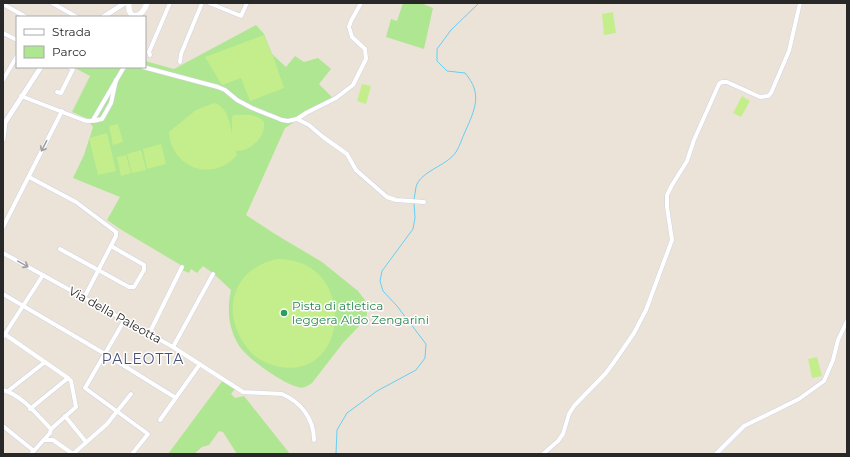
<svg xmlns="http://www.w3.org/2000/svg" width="850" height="457" font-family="Montserrat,sans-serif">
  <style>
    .green { fill: #aee691 }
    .pitch { fill: #c4ee8c }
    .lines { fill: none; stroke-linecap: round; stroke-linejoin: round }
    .stream { stroke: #65cef5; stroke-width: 1 }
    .minor-casing { stroke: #ced2e2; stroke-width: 5 }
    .tertiary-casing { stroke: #ced2e2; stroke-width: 6 }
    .secondary-casing { stroke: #ced2e2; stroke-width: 6 }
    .minor { stroke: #fff; stroke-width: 4 }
    .tertiary { stroke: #fff; stroke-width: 5 }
    .secondary { stroke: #fff; stroke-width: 5.5 }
    .oneway { stroke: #9e9e9e }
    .leisure-dot { fill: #2e9e5b; stroke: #fff; stroke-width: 1.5 }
    .labels { text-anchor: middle; stroke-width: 3; stroke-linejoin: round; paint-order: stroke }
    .leisure-label { font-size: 12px; fill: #27864d; stroke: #fff; text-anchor: start }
    .street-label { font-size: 12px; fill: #282828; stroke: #fff }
    .quarter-label { font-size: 14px; letter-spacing: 1px; fill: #46507b; stroke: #fff }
  </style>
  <rect width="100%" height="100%" fill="#ece3d8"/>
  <g class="green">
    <path d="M 403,3 L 421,3 L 433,8 L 424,49 L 386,37 L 391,19 L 397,21 Z"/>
    <path d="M 256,25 L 264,34 L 272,54 L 286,67 L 295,56 L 304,62 L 318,58 L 331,69 L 319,84 L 333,98 L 285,128 L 246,215 L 275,234 L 322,262 L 358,291 L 365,300 L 367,307 L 367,315 L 363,322 L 343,343 L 312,383 C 307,386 303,389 298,387 C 283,384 245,357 238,344 C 228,326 227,309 231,290 L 214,274 L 203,266 L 197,273 L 191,269 L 189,273 L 182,270 L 184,267 L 120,229 L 107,220 L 120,197 L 73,178 L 84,155 L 93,127 L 86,118 L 72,112 L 90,76 L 73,67 L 145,67 L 145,61 L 174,69 Z"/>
    <path d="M 223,380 L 235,389 L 231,394 L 235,398 L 244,396 L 290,454 L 237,454 L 223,432 L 219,431 L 209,445 L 202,447 L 194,454 L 168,454 Z"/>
  </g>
  <g class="pitch">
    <path d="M 613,12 L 616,33 L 604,35 L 602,14 Z"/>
    <path d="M 264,35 L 272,55 L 273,56 L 284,88 L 250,101 L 241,78 L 222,85 L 205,57 Z"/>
    <path d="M 362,84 L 371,86 L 366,104 L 357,101 Z"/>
    <path d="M 742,96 L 750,101 L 741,117 L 733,113 Z"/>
    <path d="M 214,103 C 227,106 230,123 232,134 L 232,117 L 234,115 C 244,115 257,113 264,122 C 266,137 251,151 236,151 L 237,155 C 213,183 171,168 169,132 L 196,110 Z"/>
    <path d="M 118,124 L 123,142 L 113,145 L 109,126 Z"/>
    <path d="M 107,133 L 116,171 L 98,175 L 89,138 Z"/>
    <path d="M 161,144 L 166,164 L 147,169 L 143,149 Z"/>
    <path d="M 141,150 L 146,170 L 132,173 L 127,154 Z"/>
    <path d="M 126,155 L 131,173 L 121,176 L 117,157 Z"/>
    <path d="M 277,259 C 357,258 351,379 280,367 C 265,364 253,357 245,345 C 220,309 234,268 277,259 Z"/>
    <path d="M 817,357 L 822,376 L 812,378 L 808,359 Z"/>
  </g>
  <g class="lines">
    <g class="stream">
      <path d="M 414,200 C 415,196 415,191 416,187 C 420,171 447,166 456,152 C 460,146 462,138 465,132 C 475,109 483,94 465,73 L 447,71 L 437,61 L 437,49 L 451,30 L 479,3"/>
      <path d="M 336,454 L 337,430 L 347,413 L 377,391 L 416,370 L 425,358 L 426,344 L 397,306 L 383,291 L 380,281 L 382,271 L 413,229 L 415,218 L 414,203"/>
    </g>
    <g class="minor-casing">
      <g id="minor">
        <path d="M 52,3 L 77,17"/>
        <path d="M 209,3 L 241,16 L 247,3"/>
        <path d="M 3,4 L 26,17"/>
        <path d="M 3,33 L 17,40"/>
        <path d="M 150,55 L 149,52 L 170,3"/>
        <path d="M 180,62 L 181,54 L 202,3"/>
        <path d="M 143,67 L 218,87 L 225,90 L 237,100 L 252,108 L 282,120 L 288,121 L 297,119 L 306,113 L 336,98 L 353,85 L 366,59 L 365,49 L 352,37 L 349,27 L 351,21 L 361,3"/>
        <path d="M 3,80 L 17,56"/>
        <path d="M 57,92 L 61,93 L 73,69 L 69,67"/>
        <path d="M 21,96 L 83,120 C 89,122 95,121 102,119 L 111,103 L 116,80"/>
        <path d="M 297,119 L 309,125 L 323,137 L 347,154 L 356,170 L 387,197 L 396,200 L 424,202"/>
        <path d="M 93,120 L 124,67"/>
        <path d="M 29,177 L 76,202 L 116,232 L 116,236 L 84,298"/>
        <path d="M 3,227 L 62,111"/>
        <path d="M 60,249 L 129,287 L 134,287 L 144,270 L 144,265 L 111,246"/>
        <path d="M 3,253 L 173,347 L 243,392 L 282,394 C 301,402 314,419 314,440"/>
        <path d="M 3,294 L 105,354 L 176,398"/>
        <path d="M 124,321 L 85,388 L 148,434 L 132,454"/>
        <path d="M 3,333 L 68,378 L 71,381 L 76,407 L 51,429 L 50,433 L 31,454"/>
        <path d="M 149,334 L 182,267"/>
        <path d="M 3,337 L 43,275"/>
        <path d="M 173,347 L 213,274"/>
        <path d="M 3,390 C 22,395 37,415 51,429"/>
        <path d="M 8,391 L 45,362"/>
        <path d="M 30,409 L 68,378"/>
        <path d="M 65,416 L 86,442"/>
        <path d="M 160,420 L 200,364"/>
        <path d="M 3,426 L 34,451"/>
        <path d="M 44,440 L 53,440 L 73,454"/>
        <path d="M 73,454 L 107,424 L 131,394"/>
        <path d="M 543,454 L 558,441 L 563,434 L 569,414 L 574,406 L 606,373 L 614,362 L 634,333 L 646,310 L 672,240 L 667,207 L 667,195 L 672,185 L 687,161 L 694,140 L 719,84 L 722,82 L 727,82 L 760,97 L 768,96 L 771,93 L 789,51 L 800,3"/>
        <path d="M 716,454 L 744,426 L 799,399 L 824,381 L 833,360 L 838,340 L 847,321"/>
      </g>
    </g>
    <g class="tertiary-casing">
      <g id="tertiary">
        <path d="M 103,17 L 125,3"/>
        <path d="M 6,121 L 41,67"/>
        <path d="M 3,139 L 5,122"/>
      </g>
    </g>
    <g class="secondary-casing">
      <path id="secondary" d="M 129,3 C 127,22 143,18 147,3"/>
    </g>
    <use href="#minor" class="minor"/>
    <use href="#tertiary" class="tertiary"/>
    <use href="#secondary" class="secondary"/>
  </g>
  <defs><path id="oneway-shaft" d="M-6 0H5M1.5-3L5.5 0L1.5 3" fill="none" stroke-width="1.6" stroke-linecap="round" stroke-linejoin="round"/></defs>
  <g class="oneway">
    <use href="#oneway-shaft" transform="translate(44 146) rotate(117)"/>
    <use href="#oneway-shaft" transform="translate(23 264) rotate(29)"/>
  </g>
  <circle class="leisure-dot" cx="284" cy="313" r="4"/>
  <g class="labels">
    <g class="leisure-label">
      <text x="292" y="310">Pista di atletica<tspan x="292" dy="14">leggera Aldo Zengarini</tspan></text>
    </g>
    <g class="street-label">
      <text transform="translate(115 315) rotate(29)" y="4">Via della Paleotta</text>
    </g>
    <g class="quarter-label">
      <text x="143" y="364">PALEOTTA</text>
    </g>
  </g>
  <rect width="850" height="457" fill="none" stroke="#282828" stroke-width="8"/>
  <rect x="16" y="16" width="130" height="52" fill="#ffffff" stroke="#a9a9a9"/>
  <rect x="24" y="29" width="20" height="6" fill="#ffffff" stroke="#a9a9a9"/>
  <text x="52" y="36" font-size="12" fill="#282828">Strada</text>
  <rect x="24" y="46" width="20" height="12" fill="#aee691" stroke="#a9a9a9"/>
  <text x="52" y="56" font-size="12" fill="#282828">Parco</text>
</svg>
